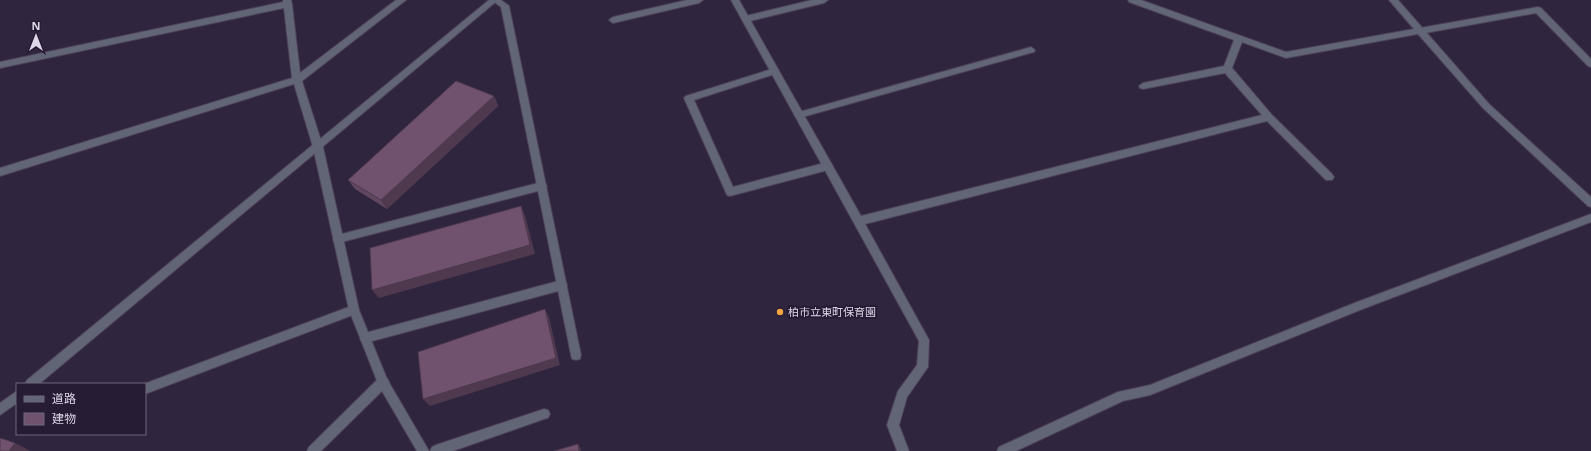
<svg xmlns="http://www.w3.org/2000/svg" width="1591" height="451" font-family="'Open Sans','Noto Sans JP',sans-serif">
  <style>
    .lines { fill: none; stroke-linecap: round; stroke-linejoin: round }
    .service-casing { stroke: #4c4159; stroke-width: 2 }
    .minor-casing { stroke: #4c4159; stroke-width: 2 }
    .tertiary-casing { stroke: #4c4159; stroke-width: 2 }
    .service { fill: #626576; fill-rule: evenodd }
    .minor { fill: #626576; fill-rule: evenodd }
    .tertiary { fill: #626576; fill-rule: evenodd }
    .wall { fill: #60475f }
    .shaded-wall { fill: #4e394e }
    .building { fill: #70526f; stroke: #4e394e }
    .poi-dot { fill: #f1a540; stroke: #261c34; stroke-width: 1.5 }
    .labels { text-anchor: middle; stroke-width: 4; stroke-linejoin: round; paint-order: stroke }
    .poi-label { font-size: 11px; fill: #ddd7e8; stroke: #261c34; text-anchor: start }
  </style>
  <rect width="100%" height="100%" fill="#30253e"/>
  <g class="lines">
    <g class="service-casing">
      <g id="service">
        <path d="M 687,0 L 703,0 L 699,3 L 613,23 L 609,20 L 613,17 Z"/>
        <path d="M 812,0 L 828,0 L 824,3 L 746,22 L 742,19 L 746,16 Z"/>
        <path d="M 1538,7 L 1541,8 L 1591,59 L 1591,67 L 1588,66 L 1536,13 L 1420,34 L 1416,31 L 1420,28 Z"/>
        <path d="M 1031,47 L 1035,50 L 1034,52 L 799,118 L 794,115 L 799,112 Z"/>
        <path d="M 775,68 L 778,69 L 779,71 L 778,73 L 694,100 L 733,187 L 828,162 L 831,163 L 833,166 L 831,169 L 828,170 L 730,196 L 727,195 L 684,98 L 686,96 Z"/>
        <path d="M 542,182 L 545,183 L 547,186 L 545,189 L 542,190 L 338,243 L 334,242 L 333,239 L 334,236 L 338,235 Z"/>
        <path d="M 562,280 L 566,282 L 567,285 L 566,288 L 562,290 L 365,343 L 361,341 L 360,338 L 361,335 L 365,333 Z"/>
        <path d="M 354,305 L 358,307 L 359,310 L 358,313 L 145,394 L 144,384 Z"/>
        <path d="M 383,377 L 387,378 L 389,382 L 387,386 L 321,451 L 307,451 L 309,447 L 379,378 Z"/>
        <path d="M 544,409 L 548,410 L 550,414 L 548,418 L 544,419 L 453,451 L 430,451 L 432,447 L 436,445 Z"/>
      </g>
    </g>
    <g class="minor-casing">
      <g id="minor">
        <path d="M 283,0 L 291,0 L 292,4 L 300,73 L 396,0 L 406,0 L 302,81 L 323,147 L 359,310 L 387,379 L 429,451 L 417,451 L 379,386 L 349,310 L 313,147 L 294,84 L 0,176 L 0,168 L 292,78 L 284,8 L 0,68 L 0,62 L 283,2 Z"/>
        <path d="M 491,0 L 501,0 L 509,6 L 581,355 L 580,359 L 576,360 L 572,359 L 571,355 L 501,7 Z"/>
        <path d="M 731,0 L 739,0 L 861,216 L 1262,115 L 1225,73 L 1143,89 L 1140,88 L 1139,86 L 1143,83 L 1224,66 L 1234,40 L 1129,2 L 1128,0 L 1141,0 L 1286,52 L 1414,29 L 1389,0 L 1398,0 L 1489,104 L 1591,197 L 1591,207 L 1588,206 L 1483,108 L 1418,34 L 1286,58 L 1242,42 L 1232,68 L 1272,115 L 1332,174 L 1334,177 L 1332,180 L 1326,180 L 1267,121 L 865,224 L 929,340 L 928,367 L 907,397 L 899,425 L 909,451 L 897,451 L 887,425 L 898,391 L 917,365 L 919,341 Z"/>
        <path d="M 1591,214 L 1591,222 L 1360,310 L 1150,395 L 1123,401 L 1016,451 L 997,451 L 999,447 L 1118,392 L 1150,385 L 1352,304 Z"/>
      </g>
    </g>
    <g class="tertiary-casing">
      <g id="tertiary">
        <path d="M 489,0 L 498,0 L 39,384 L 25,384 L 27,380 Z"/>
        <path d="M 17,391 L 17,403 L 0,415 L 0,403 Z"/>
      </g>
    </g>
    <use href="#service" class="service"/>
    <use href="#minor" class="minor"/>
    <use href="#tertiary" class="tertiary"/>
  </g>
  <path class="wall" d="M 494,96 L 498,106 L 387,209 L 355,189 L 348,180 Z"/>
  <g class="shaded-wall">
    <path d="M 494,96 L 498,106 L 387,209 L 381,200 Z"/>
    <path d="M 521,206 L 525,215 L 535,254 L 379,298 L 372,290 Z"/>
    <path d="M 545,309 L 549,317 L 560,365 L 430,406 L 423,399 Z"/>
    <path d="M 15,443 L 29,450 L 28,451 L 9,451 Z"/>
    <path d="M 578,444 L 581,449 L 581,451 L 579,451 Z"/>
  </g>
  <g class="building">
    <path d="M 456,81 L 494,96 L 381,200 L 348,180 Z"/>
    <path d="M 521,206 L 530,245 L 372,290 L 370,248 Z"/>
    <path d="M 545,309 L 556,358 L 423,399 L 418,352 Z"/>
    <path d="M 0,438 L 15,443 L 9,451 L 0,451 Z"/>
    <path d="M 578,444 L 579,451 L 554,451 Z"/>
  </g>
  <circle class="poi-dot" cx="780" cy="312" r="4"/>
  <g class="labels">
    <g class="poi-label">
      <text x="788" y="316">柏市立東町保育園</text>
    </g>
  </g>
  <rect x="16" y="383" width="130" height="52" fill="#261c34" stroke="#6f677c"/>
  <rect x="24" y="396" width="20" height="6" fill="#626576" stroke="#6f677c"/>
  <text x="52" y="403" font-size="12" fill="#ddd7e8">道路</text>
  <rect x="24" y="413" width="20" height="12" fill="#70526f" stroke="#6f677c"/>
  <text x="52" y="423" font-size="12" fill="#ddd7e8">建物</text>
  <g transform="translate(36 36)" stroke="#261c34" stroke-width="3" paint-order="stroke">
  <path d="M0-3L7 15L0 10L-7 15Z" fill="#ddd7e8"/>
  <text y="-6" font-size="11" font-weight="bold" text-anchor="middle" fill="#ddd7e8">N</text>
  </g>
</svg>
